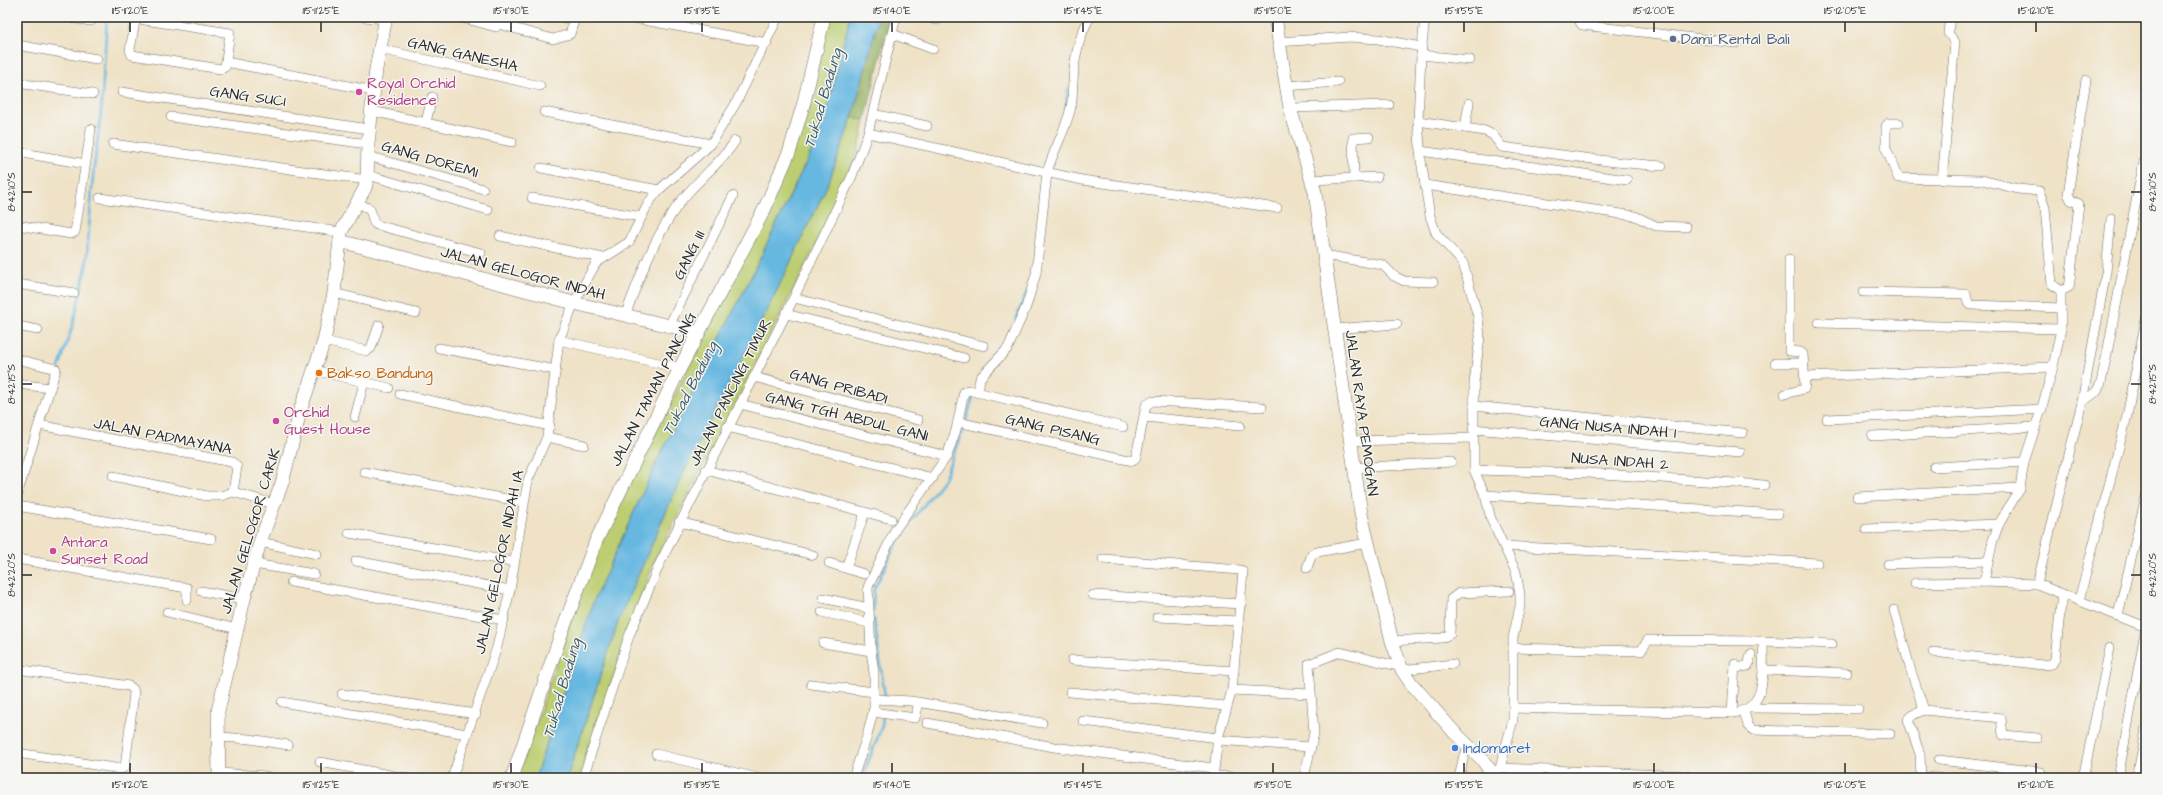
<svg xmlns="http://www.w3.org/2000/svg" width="2163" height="795" font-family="'Architects Daughter',sans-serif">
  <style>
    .green { fill: #bcce71; stroke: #747c4e }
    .forest { fill: #95b163; stroke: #606e47 }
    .water { fill: #66b8e1; stroke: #487286 }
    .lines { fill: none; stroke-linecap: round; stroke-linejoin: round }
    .stream { stroke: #66b8e1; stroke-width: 2.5 }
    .street-casing { stroke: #706b61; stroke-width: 10 }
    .secondary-casing { stroke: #706b61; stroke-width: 14 }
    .street { stroke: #fff; stroke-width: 9 }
    .secondary { stroke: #fff; stroke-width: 13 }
    .ticks { fill: none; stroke: #2b2b2b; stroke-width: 1.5 }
    .service-dot { fill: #5c6f8a; stroke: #f6f6f2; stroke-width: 1.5 }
    .hotel-dot { fill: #d1479c; stroke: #f6f6f2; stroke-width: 1.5 }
    .food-dot { fill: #e8710a; stroke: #f6f6f2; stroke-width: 1.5 }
    .shop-dot { fill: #3f7fe0; stroke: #f6f6f2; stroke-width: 1.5 }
    .labels { text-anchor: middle; stroke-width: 3; stroke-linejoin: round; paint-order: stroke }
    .service-label { font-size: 15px; fill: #4e5e75; stroke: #f6f6f2; text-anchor: start }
    .street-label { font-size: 15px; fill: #2b2b2b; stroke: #f6f6f2 }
    .hotel-label { font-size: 15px; fill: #b23c85; stroke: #f6f6f2; text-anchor: start }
    .food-label { font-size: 15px; fill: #c56008; stroke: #f6f6f2; text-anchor: start }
    .shop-label { font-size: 15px; fill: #366cbe; stroke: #f6f6f2; text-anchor: start }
    .water-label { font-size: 16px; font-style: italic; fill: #405c6b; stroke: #f6f6f2 }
    .neatline { fill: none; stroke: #2b2b2b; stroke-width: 1.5 }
    .ticks-label { font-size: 10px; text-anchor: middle; fill: #2b2b2b }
  </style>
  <rect width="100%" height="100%" fill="#f6f6f2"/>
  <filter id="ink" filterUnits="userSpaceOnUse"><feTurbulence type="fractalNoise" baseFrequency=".025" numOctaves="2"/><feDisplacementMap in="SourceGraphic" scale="8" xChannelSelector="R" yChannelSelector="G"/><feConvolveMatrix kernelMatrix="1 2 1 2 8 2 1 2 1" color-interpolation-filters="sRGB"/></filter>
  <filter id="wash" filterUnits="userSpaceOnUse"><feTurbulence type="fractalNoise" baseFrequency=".012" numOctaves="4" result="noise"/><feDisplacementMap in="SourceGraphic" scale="16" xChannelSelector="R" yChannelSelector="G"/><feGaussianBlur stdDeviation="0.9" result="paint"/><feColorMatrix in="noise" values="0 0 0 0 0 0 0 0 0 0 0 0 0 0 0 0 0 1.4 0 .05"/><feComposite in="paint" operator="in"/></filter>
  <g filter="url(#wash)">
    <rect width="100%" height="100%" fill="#efe2c6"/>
    <g class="green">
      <path d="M 830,17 L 850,17 L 827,109 L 811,152 L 752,275 L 658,459 L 594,600 L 535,778 L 517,778 L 592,560 L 759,227 Z"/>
      <path d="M 852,118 L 865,120 L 859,148 L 812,253 L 655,560 L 630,627 L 579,778 L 567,778 L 619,619 L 680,480 L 777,290 L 828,184 Z"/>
    </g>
    <path class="forest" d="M 879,17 L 890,17 L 865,120 L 852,118 Z"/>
    <path class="water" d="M 850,17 L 879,17 L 852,118 L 828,184 L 777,290 L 680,480 L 619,619 L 567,778 L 535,778 L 594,600 L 658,459 L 752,275 L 811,152 L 827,109 Z"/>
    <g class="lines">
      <g class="stream">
        <path d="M 1065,114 L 1068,89"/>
        <path d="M 1016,320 L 1026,293"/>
        <path d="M 996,355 L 1007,339"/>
        <path d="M 59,368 L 74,321 L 86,268 L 93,176 L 101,112 L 107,17"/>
        <path d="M 966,421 L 974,393"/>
        <path d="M 873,612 L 874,589 L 901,535 L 944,479 L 964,426"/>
        <path d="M 874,619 L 885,697"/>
        <path d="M 862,778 L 882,726 L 883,716"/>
      </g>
    </g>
  </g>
  <g filter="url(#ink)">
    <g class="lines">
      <g class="street-casing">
        <g id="street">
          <path d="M 64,17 L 91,21"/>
          <path d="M 364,17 L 386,19"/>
          <path d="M 459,17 L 496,27"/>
          <path d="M 489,17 L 491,22 L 553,39 L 570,34 L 574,21 L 563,17"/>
          <path d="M 628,17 L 767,43"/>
          <path d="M 927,17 L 937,20"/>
          <path d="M 1425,17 L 1421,55 L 1418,121 L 1421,160 L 1430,216 L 1436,233 L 1463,263 L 1478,317 L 1480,337 L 1474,382 L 1474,470 L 1485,495 L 1491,519 L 1516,572 L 1520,594 L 1520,606 L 1513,638 L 1513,720 L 1500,768 L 1493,773"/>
          <path d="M 1580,17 L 1580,22 L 1582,25 L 1736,43"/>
          <path d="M 138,19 L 230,33 L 225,67 L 221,69 L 132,55 L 130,50 L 135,21 Z"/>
          <path d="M 892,34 L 933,49"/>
          <path d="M 1278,42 L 1350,37 L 1378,39 L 1421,47"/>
          <path d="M 17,45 L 97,59"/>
          <path d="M 380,49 L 540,86"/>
          <path d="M 1421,55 L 1470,60"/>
          <path d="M 226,62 L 374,91"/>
          <path d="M 17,83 L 93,94"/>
          <path d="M 1286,86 L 1338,82"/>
          <path d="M 122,92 L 369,129"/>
          <path d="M 1290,108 L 1389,105"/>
          <path d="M 372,111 L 512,142"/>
          <path d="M 544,112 L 711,144"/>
          <path d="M 873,114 L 927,126"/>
          <path d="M 171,117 L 368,144"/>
          <path d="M 1418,121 L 1485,131 L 1493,135 L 1502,147 L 1615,162 L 1662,166"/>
          <path d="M 426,122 L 432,97"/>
          <path d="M 1899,123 L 1889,123 L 1886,126 L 1886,148 L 1898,178 L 1982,180 L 2018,189 L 2039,191 L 2045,208 L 2052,284 L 2061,291"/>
          <path d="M 1465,128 L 1469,103"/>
          <path d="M 868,133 L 1082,180 L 1277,208"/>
          <path d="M 113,144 L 367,180"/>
          <path d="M 1420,151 L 1627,180"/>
          <path d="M 17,152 L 86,164"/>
          <path d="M 368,156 L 483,189"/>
          <path d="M 541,168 L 659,190"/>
          <path d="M 368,175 L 488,210"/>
          <path d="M 1354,178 L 1353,138 L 1369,137"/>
          <path d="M 1311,180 L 1377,177"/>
          <path d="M 1942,180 L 1955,42 L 1948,33 L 1950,17"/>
          <path d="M 1425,185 L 1635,216 L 1656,226 L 1686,227"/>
          <path d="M 100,198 L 341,232"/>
          <path d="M 532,198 L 641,217"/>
          <path d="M 358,203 L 370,209 L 374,223 L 377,225 L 481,253"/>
          <path d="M 17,225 L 71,234 L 75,232 L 91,129"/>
          <path d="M 500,236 L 603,258"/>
          <path d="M 1324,255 L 1383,265 L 1394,276 L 1404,281 L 1433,282"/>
          <path d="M 17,284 L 74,293"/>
          <path d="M 1863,292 L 1966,294 L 1968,303 L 1971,305 L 2061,308"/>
          <path d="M 334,293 L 416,313"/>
          <path d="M 794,298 L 984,346"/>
          <path d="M 786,314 L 964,358"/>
          <path d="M 625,316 C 639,278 654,238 678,205 C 695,181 720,165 735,141"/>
          <path d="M 1819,323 L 2061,329"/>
          <path d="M 17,326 L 38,330"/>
          <path d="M 669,326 L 733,196"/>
          <path d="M 1334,329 L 1397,324"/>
          <path d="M 559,340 L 680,368"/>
          <path d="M 324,341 L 367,351 L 371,348 L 379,325"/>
          <path d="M 439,348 L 556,370"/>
          <path d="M 17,359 L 56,369 L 17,495"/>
          <path d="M 1775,363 L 1804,363"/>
          <path d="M 314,370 L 389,388"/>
          <path d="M 754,377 L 918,420"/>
          <path d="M 1805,377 L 2053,367"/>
          <path d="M 17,384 L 50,388"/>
          <path d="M 978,393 L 980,378 L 1008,348 L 1026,307 L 1036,274 L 1047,173 C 1053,150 1066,130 1071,107 C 1073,99 1072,90 1073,82 C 1074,60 1079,36 1090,17"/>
          <path d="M 400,394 L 550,426"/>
          <path d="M 1785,394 L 1804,389 L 1805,386 L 1803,354 L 1800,352 L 1789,351 L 1789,259"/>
          <path d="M 2082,402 L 2096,392 L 2101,383 C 2117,307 2129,230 2146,153"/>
          <path d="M 740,404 L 947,456"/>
          <path d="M 1474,406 L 1743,433"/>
          <path d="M 355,417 L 364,382"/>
          <path d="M 1144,417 L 1240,426"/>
          <path d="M 1827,419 L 2042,409"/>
          <path d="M 958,422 L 1133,461 L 1136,457 L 1146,405 L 1153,401 L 1262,407"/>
          <path d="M 39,425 L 232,462 L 237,467 L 233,492"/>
          <path d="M 727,427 L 933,478"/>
          <path d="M 1473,429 L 1740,452"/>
          <path d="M 1872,436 L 2035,427"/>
          <path d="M 547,437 L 584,445"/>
          <path d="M 1349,441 L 1473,438"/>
          <path d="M 1934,467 L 2024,462"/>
          <path d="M 1353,468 L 1451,462"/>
          <path d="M 706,470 L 891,519"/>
          <path d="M 1474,470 L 1588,473 L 1764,485"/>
          <path d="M 364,472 L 523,502"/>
          <path d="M 113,476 L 207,496 L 221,496 L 233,492"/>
          <path d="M 233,492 L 274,504"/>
          <path d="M 1485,495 L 1778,514"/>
          <path d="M 1857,497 L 2020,488"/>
          <path d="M 17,506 L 211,539"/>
          <path d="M 679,522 L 813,555"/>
          <path d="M 1866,529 L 1999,524"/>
          <path d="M 349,533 L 514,562"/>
          <path d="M 260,542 L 317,554"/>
          <path d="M 1505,546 L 1817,563"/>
          <path d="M 17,559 L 187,588 L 187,600"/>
          <path d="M 1103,559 L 1240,570 L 1243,572 L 1232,690 L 1218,738 L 1213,778"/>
          <path d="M 356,561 L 510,590"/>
          <path d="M 829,563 L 864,574"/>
          <path d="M 254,564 L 314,574"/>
          <path d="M 1888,564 L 1987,561"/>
          <path d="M 846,568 L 865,512"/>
          <path d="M 1307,568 L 1312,554 L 1317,552 L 1367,543"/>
          <path d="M 291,582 L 504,620"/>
          <path d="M 1984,582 L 1993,540 L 1999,524 L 2020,488 L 2024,462 L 2043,404 L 2053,367 L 2061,329 L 2061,291 L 2069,287 L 2070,281 L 2079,204 L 2071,200 L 2068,194 L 2086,80"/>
          <path d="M 1915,583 L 1984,582 L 2037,584 L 2146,627 L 2118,778"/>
          <path d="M 2037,584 L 2082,402 L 2106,272 L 2111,219"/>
          <path d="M 201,591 L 244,599"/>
          <path d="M 1093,595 L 1241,604"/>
          <path d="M 823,598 L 868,608"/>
          <path d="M 2079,600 L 2127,416 L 2146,319"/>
          <path d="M 1894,610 L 1911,671 L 1924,710"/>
          <path d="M 167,612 L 237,629"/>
          <path d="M 822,612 L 869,623"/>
          <path d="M 2118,615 L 2146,496"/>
          <path d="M 1157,617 L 1238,621"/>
          <path d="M 1392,641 L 1442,638 L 1450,634 L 1451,599 L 1459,593 L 1509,591"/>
          <path d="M 823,643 L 871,651"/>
          <path d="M 1513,648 L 1641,651 L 1648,640 L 1763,641 L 1832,644"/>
          <path d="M 1933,652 L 2043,665 L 2052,664 L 2055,659 L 2062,594"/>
          <path d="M 1072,660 L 1234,671"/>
          <path d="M 1735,668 L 1748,666 L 1751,654"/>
          <path d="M 17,669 L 129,686 L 133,689 L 134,693 L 125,767 L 121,769 L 17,753"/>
          <path d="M 1402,670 L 1453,664"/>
          <path d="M 1763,670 L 1847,673"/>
          <path d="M 811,684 L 874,692"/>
          <path d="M 1232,690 L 1311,694"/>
          <path d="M 1070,692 L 1226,706"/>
          <path d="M 342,694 L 476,714"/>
          <path d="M 874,699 L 911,701 L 1042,723"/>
          <path d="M 282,702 L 467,734"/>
          <path d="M 1513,708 L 1732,713 C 1769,711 1763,667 1763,641"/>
          <path d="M 1750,708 L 1858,709"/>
          <path d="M 1744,711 L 1748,726 L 1753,730 L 1890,734"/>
          <path d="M 873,712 L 915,718 L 919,703"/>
          <path d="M 1732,713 L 1735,664"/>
          <path d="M 1083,721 L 1218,738"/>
          <path d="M 927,723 L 1054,747 L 1213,768"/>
          <path d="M 219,737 L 250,739 L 288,745"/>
          <path d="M 1218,740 L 1310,747"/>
          <path d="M 656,754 L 758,778"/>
          <path d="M 1939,760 L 2041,772 L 2040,778"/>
          <path d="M 320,762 L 406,778"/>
          <path d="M 1500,768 L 1687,776"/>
          <path d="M 219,773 L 266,776"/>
          <path d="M 1213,776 L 1256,778"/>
          <path d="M 1921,777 L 1940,778"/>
          <path d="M 452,778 L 497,647 L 510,590 L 528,480 L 547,437 L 559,340 L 574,303 L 596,263 L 629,242 L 649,202 L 659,190 L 711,144 L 736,103 L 778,17"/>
          <path d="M 583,778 L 629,636 L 660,563 L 786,314 L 852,176 L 868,133 L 896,17"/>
          <path d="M 853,778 L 867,736 L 874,708 L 874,673 L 871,651 L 868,587 L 895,530 L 947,456 L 956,430 L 964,392 L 968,390 L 1123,427"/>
          <path d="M 1304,778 L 1314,733 L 1309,664 L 1340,652 L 1401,667"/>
          <path d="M 1459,778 L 1464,755 L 1470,747"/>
          <path d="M 1921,778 L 1920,754 L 1908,720 L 1913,715 L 1924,710 L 2001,718 L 2003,735 L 2037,738"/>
          <path d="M 2083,778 L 2110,648"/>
          <path d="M 2137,778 L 2146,730"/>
        </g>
      </g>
      <g class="secondary-casing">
        <g id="secondary">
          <path d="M 1275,17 L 1290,108 L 1315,192 L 1361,514 L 1392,641 L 1402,670 L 1411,683 L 1454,732 L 1481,758 L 1496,778"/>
          <path d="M 340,241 L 574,303 L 699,333"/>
          <path d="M 219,778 L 218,711 L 244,599 L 260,542 L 282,483 L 301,408 L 324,341 L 334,293 L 341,232 L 365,188 L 367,180 L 368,144 L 376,69 L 386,17"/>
          <path d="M 512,778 L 560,637 L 596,541 L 680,368 L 765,208 L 790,150 L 804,102 L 824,17"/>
        </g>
      </g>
      <use href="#street" class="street"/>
      <use href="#secondary" class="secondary"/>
    </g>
  </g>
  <path class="ticks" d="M 130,22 L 130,32M 321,22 L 321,32M 511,22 L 511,32M 702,22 L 702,32M 892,22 L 892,32M 1083,22 L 1083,32M 1273,22 L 1273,32M 1464,22 L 1464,32M 1654,22 L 1654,32M 1845,22 L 1845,32M 2036,22 L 2036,32M 22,192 L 32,192M 2131,192 L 2141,192M 22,384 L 32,384M 2131,384 L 2141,384M 22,575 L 32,575M 2131,575 L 2141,575M 130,763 L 130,773M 321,763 L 321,773M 511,763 L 511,773M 702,763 L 702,773M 892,763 L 892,773M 1083,763 L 1083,773M 1273,763 L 1273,773M 1464,763 L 1464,773M 1654,763 L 1654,773M 1845,763 L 1845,773M 2036,763 L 2036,773"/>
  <circle class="service-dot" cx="1673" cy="39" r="4"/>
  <g class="hotel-dot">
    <circle cx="359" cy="92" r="4"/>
    <circle cx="276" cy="421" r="4"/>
    <circle cx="53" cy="551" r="4"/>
  </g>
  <circle class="food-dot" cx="319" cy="373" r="4"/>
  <circle class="shop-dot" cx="1455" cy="748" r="4"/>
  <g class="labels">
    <g class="service-label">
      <text x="1681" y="44">Dami Rental Bali</text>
    </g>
    <g class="street-label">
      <text transform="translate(463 54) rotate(13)" y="5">GANG GANESHA</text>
      <text transform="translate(248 96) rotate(8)" y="5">GANG SUCI</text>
      <text transform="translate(430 159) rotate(16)" y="5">GANG DOREMI</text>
      <text transform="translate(689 255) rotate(-64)" y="5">GANG III</text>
      <text transform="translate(523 273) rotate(15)" y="5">JALAN GELOGOR INDAH</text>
      <text transform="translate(839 386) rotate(15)" y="5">GANG PRIBADI</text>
      <text transform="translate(653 389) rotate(-63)" y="5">JALAN TAMAN PANCING</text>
      <text transform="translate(730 392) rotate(-63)" y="5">JALAN PANCING TIMUR</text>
      <text transform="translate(1362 413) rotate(82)" y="5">JALAN RAYA PEMOGAN</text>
      <text transform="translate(847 416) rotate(14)" y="5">GANG TGH ABDUL GANI</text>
      <text transform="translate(1608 427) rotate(5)" y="5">GANG NUSA INDAH I</text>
      <text transform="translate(1053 429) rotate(13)" y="5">GANG PISANG</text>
      <text transform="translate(163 436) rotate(11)" y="5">JALAN PADMAYANA</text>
      <text transform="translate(1620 461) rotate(4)" y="5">NUSA INDAH 2</text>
      <text transform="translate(250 531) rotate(-73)" y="5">JALAN GELOGOR CARIK</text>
      <text transform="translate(499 562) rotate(-78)" y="5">JALAN GELOGOR INDAH IA</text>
    </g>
    <g class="hotel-label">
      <text x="367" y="88">Royal Orchid<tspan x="367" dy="17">Residence</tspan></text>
      <text x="284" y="417">Orchid<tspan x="284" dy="17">Guest House</tspan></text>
      <text x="61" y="547">Antara<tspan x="61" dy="17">Sunset Road</tspan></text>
    </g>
    <g class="food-label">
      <text x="327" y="378">Bakso Bandung</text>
    </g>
    <g class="shop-label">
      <text x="1463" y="753">Indomaret</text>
    </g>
    <g class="water-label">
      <text transform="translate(822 98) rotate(-74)" y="6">Tukad Badung</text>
      <text transform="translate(689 388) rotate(-63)" y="6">Tukad Badung</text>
      <text transform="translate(561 688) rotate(-74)" y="6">Tukad Badung</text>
    </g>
  </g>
  <rect width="2163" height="795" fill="none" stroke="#f6f6f2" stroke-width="44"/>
  <rect x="22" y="22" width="2119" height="751" class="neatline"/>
  <g class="ticks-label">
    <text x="130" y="14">115°11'20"E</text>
    <text x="321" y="14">115°11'25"E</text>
    <text x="511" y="14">115°11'30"E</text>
    <text x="702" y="14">115°11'35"E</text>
    <text x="892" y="14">115°11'40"E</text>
    <text x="1083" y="14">115°11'45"E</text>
    <text x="1273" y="14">115°11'50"E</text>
    <text x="1464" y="14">115°11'55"E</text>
    <text x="1654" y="14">115°12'00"E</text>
    <text x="1845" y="14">115°12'05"E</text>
    <text x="2036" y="14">115°12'10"E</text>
    <text transform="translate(11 192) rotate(-90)" y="4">8°42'10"S</text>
    <text transform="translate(2152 192) rotate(-90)" y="4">8°42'10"S</text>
    <text transform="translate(11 384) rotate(-90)" y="4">8°42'15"S</text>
    <text transform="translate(2152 384) rotate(-90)" y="4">8°42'15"S</text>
    <text transform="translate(11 575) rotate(-90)" y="4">8°42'20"S</text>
    <text transform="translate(2152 575) rotate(-90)" y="4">8°42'20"S</text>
    <text x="130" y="788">115°11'20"E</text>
    <text x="321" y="788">115°11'25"E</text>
    <text x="511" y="788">115°11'30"E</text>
    <text x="702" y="788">115°11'35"E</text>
    <text x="892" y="788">115°11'40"E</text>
    <text x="1083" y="788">115°11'45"E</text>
    <text x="1273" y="788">115°11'50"E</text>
    <text x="1464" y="788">115°11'55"E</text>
    <text x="1654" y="788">115°12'00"E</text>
    <text x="1845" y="788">115°12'05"E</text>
    <text x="2036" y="788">115°12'10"E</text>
  </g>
</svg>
